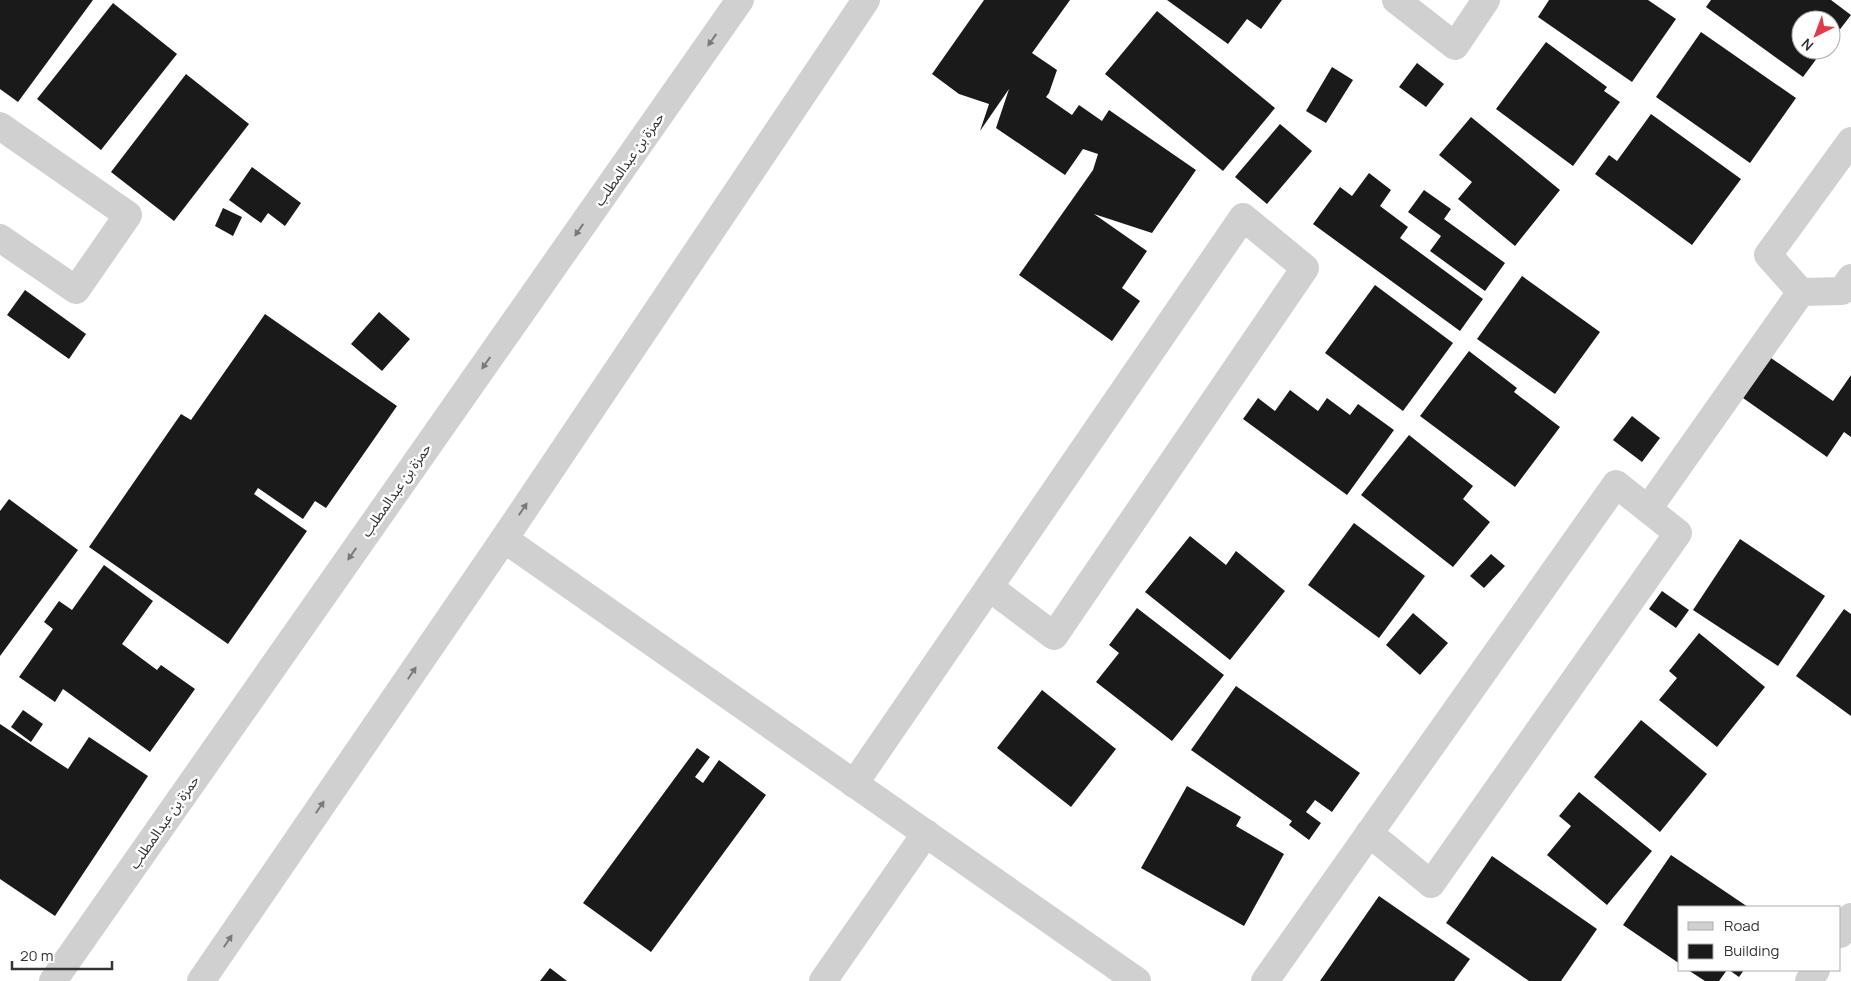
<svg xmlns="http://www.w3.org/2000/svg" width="1851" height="981" font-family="Manrope,'Noto Sans Arabic',sans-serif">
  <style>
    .building { fill: #1a1a1a }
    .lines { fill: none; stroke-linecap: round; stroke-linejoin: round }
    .minor { stroke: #d0d0d0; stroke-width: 28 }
    .tertiary { stroke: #d0d0d0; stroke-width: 28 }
    .oneway { fill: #7a7a7a }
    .labels { text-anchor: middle; stroke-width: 5; stroke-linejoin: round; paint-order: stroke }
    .street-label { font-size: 14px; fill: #333; stroke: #fff }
  </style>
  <rect width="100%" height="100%" fill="#fff"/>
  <g class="building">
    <path d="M 0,0 L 93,0 L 18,102 L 0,89 Z"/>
    <path d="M 984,0 L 1070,0 L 1032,53 L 1057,70 L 1049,93 L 1046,97 L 1072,115 L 1079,105 L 1102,121 L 1109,110 L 1196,170 L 1152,233 L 1094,214 L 1147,251 L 1122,288 L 1140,301 L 1112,341 L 1019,275 L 1093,170 L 1098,154 L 1083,149 L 1065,175 L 996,128 L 1009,89 L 980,131 L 989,104 L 959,94 L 932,74 Z"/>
    <path d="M 1167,0 L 1282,0 L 1261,29 L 1247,19 L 1228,44 Z"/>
    <path d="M 1549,0 L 1648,0 L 1676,19 L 1632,82 L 1538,17 Z"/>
    <path d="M 1711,0 L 1831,0 L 1851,15 L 1831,41 L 1831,20 L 1801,20 L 1801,50 L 1823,50 L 1803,77 L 1706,7 Z"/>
    <path d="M 113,3 L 177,54 L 101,150 L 37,99 Z"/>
    <path d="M 1157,11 L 1275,108 L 1223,171 L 1105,74 Z"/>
    <path d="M 1701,32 L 1796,98 L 1750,163 L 1656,97 Z"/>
    <path d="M 1546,42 L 1607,87 L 1604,91 L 1620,102 L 1573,166 L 1496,109 Z"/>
    <path d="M 1417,63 L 1444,84 L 1426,107 L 1399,87 Z"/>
    <path d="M 1332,67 L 1353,80 L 1326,123 L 1306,111 Z"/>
    <path d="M 186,74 L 249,124 L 174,221 L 111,172 Z"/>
    <path d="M 1651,114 L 1741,179 L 1692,245 L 1595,174 L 1609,155 L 1617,161 Z"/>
    <path d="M 1471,117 L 1560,190 L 1515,246 L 1458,199 L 1472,182 L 1439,155 Z"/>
    <path d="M 1280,124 L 1312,151 L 1267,204 L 1235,177 Z"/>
    <path d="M 252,167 L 301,203 L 285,226 L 268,213 L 261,223 L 229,200 Z"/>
    <path d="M 1369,173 L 1391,190 L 1380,206 L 1408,227 L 1400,238 L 1483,299 L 1460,331 L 1313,224 L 1340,187 L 1352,196 Z"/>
    <path d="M 1424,190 L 1451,209 L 1444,219 L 1505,263 L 1485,291 L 1430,251 L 1441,236 L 1408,212 Z"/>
    <path d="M 223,208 L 242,217 L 233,236 L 215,226 Z"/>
    <path d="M 1522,276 L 1600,332 L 1555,394 L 1477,339 Z"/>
    <path d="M 1375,285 L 1453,343 L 1403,411 L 1325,353 Z"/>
    <path d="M 25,290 L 86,334 L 69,359 L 7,315 Z"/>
    <path d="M 379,312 L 410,339 L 382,371 L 351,344 Z"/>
    <path d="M 265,314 L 397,406 L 326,508 L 315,501 L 303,519 L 258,488 L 254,494 L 307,531 L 228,644 L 89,547 L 181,414 L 191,420 Z"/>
    <path d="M 1469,351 L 1517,388 L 1514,392 L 1560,427 L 1515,487 L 1420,416 Z"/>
    <path d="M 1771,358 L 1833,401 L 1851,375 L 1851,437 L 1844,432 L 1827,457 L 1743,398 Z"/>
    <path d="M 1290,390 L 1318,411 L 1327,398 L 1350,415 L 1358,404 L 1394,430 L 1347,495 L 1243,419 L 1258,398 L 1275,411 Z"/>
    <path d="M 1632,416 L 1660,438 L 1642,462 L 1613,440 Z"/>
    <path d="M 1409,435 L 1473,486 L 1463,499 L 1490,522 L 1453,567 L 1361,495 Z"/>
    <path d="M 9,499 L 78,550 L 0,656 L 0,511 Z"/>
    <path d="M 1354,523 L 1425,576 L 1379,638 L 1308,585 Z"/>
    <path d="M 1190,536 L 1226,565 L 1236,551 L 1285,591 L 1230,660 L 1145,592 Z"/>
    <path d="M 1740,539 L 1825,596 L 1778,666 L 1693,610 Z"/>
    <path d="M 1491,554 L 1505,566 L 1484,588 L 1470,576 Z"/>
    <path d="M 104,565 L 153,601 L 122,644 L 157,670 L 161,665 L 195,689 L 150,752 L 63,689 L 55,702 L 19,677 L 53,629 L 44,622 L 59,601 L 72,610 Z"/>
    <path d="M 1662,591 L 1689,610 L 1676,628 L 1649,609 Z"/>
    <path d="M 1137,608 L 1224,675 L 1172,741 L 1096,682 L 1119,653 L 1109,645 Z"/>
    <path d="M 1844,609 L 1851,614 L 1851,716 L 1796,676 Z"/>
    <path d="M 1413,613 L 1448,643 L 1420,675 L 1386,645 Z"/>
    <path d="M 1699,633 L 1765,687 L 1717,747 L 1659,700 L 1677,678 L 1669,671 Z"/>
    <path d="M 1236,686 L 1360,773 L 1332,812 L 1315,800 L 1306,812 L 1321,823 L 1309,840 L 1289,825 L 1292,821 L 1191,750 Z"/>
    <path d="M 1042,690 L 1116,749 L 1071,807 L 997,748 Z"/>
    <path d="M 23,710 L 43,724 L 31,742 L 11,727 Z"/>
    <path d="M 1641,720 L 1707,774 L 1660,832 L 1594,777 Z"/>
    <path d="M 0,724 L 68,769 L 89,737 L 148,776 L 55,916 L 0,879 Z"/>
    <path d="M 697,748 L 710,757 L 695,777 L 703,783 L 719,760 L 766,795 L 651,952 L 583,903 Z"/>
    <path d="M 1187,786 L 1241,817 L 1236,826 L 1284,854 L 1244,926 L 1141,868 Z"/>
    <path d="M 1579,792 L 1652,851 L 1607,905 L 1547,855 L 1571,826 L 1559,816 Z"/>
    <path d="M 1671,855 L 1748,907 L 1680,907 L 1680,964 L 1623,925 Z"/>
    <path d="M 1492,856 L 1597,929 L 1561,981 L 1529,981 L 1446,923 Z"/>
    <path d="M 1379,896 L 1470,959 L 1454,981 L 1320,981 Z"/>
    <path d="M 550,968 L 567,981 L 540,981 Z"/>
    <path d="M 1688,970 L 1727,970 L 1719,981 L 1705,981 Z"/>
    <path d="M 1729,970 L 1744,970 L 1739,977 Z"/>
  </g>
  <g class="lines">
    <g class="minor">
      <path d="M 1396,0 L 1455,46 L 1486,0"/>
      <path d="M 0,126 L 128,215 L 76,290 L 0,238"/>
      <path d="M 1851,141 L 1768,255 L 1801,292 L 1842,291 L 1851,278"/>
      <path d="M 1648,509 L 1801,292"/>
      <path d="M 504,539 L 1137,981"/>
      <path d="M 854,784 L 1243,217 L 1305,268 L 1054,636 L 989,587"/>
      <path d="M 1840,934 L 1851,917"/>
      <path d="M 823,981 L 926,833"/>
      <path d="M 1265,981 L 1616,484 L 1678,533 L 1431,884 L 1369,833"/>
      <path d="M 1809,981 L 1816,970"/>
    </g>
    <g class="tertiary">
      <path d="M 53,981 L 740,0"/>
      <path d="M 201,981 L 504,539 L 866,0"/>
    </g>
  </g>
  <defs><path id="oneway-solid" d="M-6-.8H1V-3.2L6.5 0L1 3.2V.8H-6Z" transform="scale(1.25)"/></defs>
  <g class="oneway">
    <use href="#oneway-solid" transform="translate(712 40) rotate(125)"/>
    <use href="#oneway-solid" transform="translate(579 230) rotate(125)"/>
    <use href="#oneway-solid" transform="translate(486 363) rotate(125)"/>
    <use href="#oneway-solid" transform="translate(523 509) rotate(-56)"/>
    <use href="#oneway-solid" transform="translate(352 554) rotate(125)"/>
    <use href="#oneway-solid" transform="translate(412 673) rotate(-56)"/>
    <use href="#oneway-solid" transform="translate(320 807) rotate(-56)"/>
    <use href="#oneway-solid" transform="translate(228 941) rotate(-56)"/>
  </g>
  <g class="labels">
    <g class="street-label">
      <text transform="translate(629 159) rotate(-55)" y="5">حمزة بن عبدالمطلب</text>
      <text transform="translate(396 490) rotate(-55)" y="5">حمزة بن عبدالمطلب</text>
      <text transform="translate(164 822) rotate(-55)" y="5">حمزة بن عبدالمطلب</text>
    </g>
  </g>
  <rect x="1678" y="906" width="162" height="65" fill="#ffffff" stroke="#adadad"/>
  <rect x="1688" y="922" width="25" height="8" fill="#d0d0d0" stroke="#adadad"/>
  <text x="1724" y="931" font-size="15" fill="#333333">Road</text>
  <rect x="1688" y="944" width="25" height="15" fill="#1a1a1a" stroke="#adadad"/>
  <text x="1724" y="956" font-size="15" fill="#333333">Building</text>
  <g transform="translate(1816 35) rotate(222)"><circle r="24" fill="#ffffff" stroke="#adadad"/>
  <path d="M0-4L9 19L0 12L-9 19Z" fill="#e63946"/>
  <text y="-8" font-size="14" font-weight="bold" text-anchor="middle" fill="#333333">N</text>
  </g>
  <path d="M12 961v8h100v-8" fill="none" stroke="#333333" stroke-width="2.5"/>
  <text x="20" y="961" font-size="15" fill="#333333" stroke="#ffffff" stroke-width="4" paint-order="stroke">20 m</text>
</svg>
